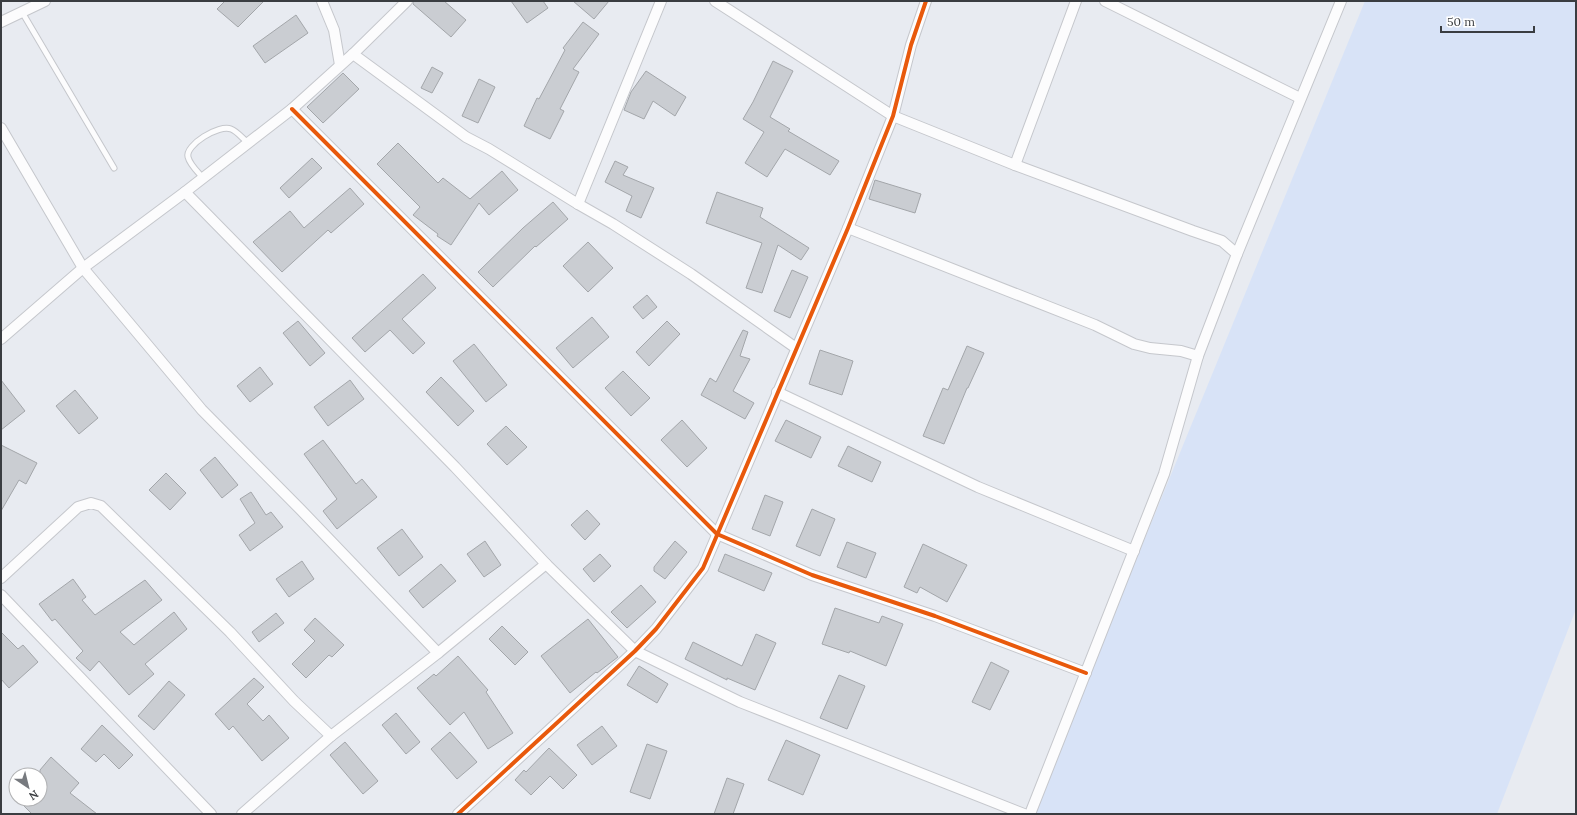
<svg xmlns="http://www.w3.org/2000/svg" width="1577" height="815" font-family="Lora,serif">
  <style>
    .green { fill: #d8e3f7 }
    .building { fill: #cacdd2; stroke: #a3a6aa }
    .lines { fill: none; stroke-linecap: round; stroke-linejoin: round }
    .service-casing { stroke: #c5c7cc; stroke-width: 7 }
    .minor-casing { stroke: #c5c7cc; stroke-width: 12 }
    .service { stroke: #fcfcfd; stroke-width: 5 }
    .minor { stroke: #fcfcfd; stroke-width: 10 }
    .cycleway-casing { stroke: #fff; stroke-width: 6 }
    .cycleway { stroke: #e8590c; stroke-width: 4 }
  </style>
  <rect width="100%" height="100%" fill="#e8ebf1"/>
  <path class="green" d="M 1365,1 L 1576,1 L 1576,609 L 1497,814 L 1032,814 Z"/>
  <g class="building">
    <path d="M 225,1 L 264,1 L 238,27 L 217,9 Z"/>
    <path d="M 413,1 L 444,1 L 466,20 L 451,37 L 413,4 Z"/>
    <path d="M 511,1 L 543,1 L 548,8 L 527,23 Z"/>
    <path d="M 573,1 L 609,1 L 594,19 Z"/>
    <path d="M 296,15 L 308,33 L 265,63 L 253,46 Z"/>
    <path d="M 583,22 L 599,34 L 573,69 L 579,72 L 560,109 L 564,111 L 550,139 L 524,126 L 537,98 L 539,99 L 565,50 L 563,48 Z"/>
    <path d="M 773,61 L 793,71 L 770,117 L 790,129 L 788,131 L 839,161 L 830,175 L 785,149 L 767,177 L 745,163 L 764,132 L 743,119 L 753,102 Z"/>
    <path d="M 432,67 L 443,73 L 432,93 L 421,88 Z"/>
    <path d="M 646,71 L 686,97 L 675,116 L 653,101 L 644,119 L 624,110 L 631,92 Z"/>
    <path d="M 343,73 L 359,89 L 323,123 L 307,107 Z"/>
    <path d="M 479,79 L 495,87 L 478,123 L 462,116 Z"/>
    <path d="M 398,143 L 438,183 L 443,178 L 470,199 L 502,171 L 518,190 L 489,215 L 479,203 L 451,245 L 437,236 L 438,234 L 413,215 L 420,207 L 377,164 Z"/>
    <path d="M 312,158 L 322,168 L 289,198 L 280,188 Z"/>
    <path d="M 615,161 L 628,167 L 623,175 L 654,188 L 641,218 L 626,211 L 632,196 L 605,182 Z"/>
    <path d="M 875,180 L 921,194 L 915,213 L 869,199 Z"/>
    <path d="M 350,188 L 364,204 L 331,233 L 328,230 L 282,272 L 253,242 L 290,211 L 304,228 Z"/>
    <path d="M 717,192 L 763,208 L 760,217 L 809,248 L 801,260 L 778,245 L 762,293 L 746,288 L 762,243 L 706,223 Z"/>
    <path d="M 553,202 L 568,219 L 536,247 L 535,246 L 493,287 L 478,272 L 523,228 Z"/>
    <path d="M 588,242 L 613,268 L 588,292 L 563,266 Z"/>
    <path d="M 792,270 L 808,277 L 790,318 L 774,311 Z"/>
    <path d="M 423,274 L 436,288 L 402,319 L 425,343 L 413,354 L 390,330 L 365,352 L 352,338 Z"/>
    <path d="M 647,295 L 657,307 L 643,319 L 633,307 Z"/>
    <path d="M 592,317 L 609,337 L 573,368 L 556,348 Z"/>
    <path d="M 298,321 L 325,353 L 310,366 L 283,333 Z"/>
    <path d="M 667,321 L 680,334 L 649,366 L 636,352 Z"/>
    <path d="M 743,330 L 748,332 L 740,356 L 750,359 L 733,391 L 754,403 L 745,419 L 701,395 L 710,378 L 716,382 Z"/>
    <path d="M 474,344 L 507,385 L 486,402 L 453,361 Z"/>
    <path d="M 967,346 L 984,353 L 968,388 L 967,388 L 944,444 L 923,436 L 943,388 L 948,390 Z"/>
    <path d="M 820,350 L 853,361 L 842,395 L 809,384 Z"/>
    <path d="M 260,367 L 273,384 L 250,402 L 237,386 Z"/>
    <path d="M 623,371 L 650,398 L 631,416 L 605,388 Z"/>
    <path d="M 441,377 L 474,411 L 458,426 L 426,392 Z"/>
    <path d="M 1,380 L 25,411 L 1,430 Z"/>
    <path d="M 350,380 L 364,399 L 328,426 L 314,407 Z"/>
    <path d="M 75,390 L 98,418 L 79,434 L 56,406 Z"/>
    <path d="M 682,420 L 707,448 L 687,467 L 661,440 Z"/>
    <path d="M 786,420 L 821,437 L 811,458 L 775,441 Z"/>
    <path d="M 506,426 L 527,447 L 507,465 L 487,444 Z"/>
    <path d="M 323,440 L 356,484 L 362,479 L 377,497 L 337,529 L 323,511 L 337,499 L 304,454 Z"/>
    <path d="M 1,445 L 37,463 L 26,484 L 19,480 L 1,511 Z"/>
    <path d="M 848,446 L 881,462 L 872,482 L 838,466 Z"/>
    <path d="M 215,457 L 238,485 L 222,498 L 200,470 Z"/>
    <path d="M 166,473 L 186,493 L 170,510 L 149,490 Z"/>
    <path d="M 251,492 L 266,515 L 271,512 L 283,527 L 250,551 L 239,535 L 255,523 L 240,499 Z"/>
    <path d="M 765,495 L 783,502 L 770,536 L 752,529 Z"/>
    <path d="M 812,509 L 835,519 L 820,556 L 796,546 Z"/>
    <path d="M 587,510 L 600,524 L 585,540 L 571,525 Z"/>
    <path d="M 402,529 L 423,557 L 399,576 L 377,548 Z"/>
    <path d="M 485,541 L 501,565 L 484,577 L 467,554 Z"/>
    <path d="M 675,541 L 687,552 L 665,579 L 654,571 L 654,567 Z"/>
    <path d="M 847,542 L 876,553 L 866,578 L 837,567 Z"/>
    <path d="M 923,544 L 967,565 L 947,602 L 920,587 L 917,593 L 904,587 Z"/>
    <path d="M 600,554 L 611,566 L 594,582 L 583,569 Z"/>
    <path d="M 725,554 L 772,573 L 764,591 L 718,571 Z"/>
    <path d="M 302,561 L 314,579 L 289,597 L 276,579 Z"/>
    <path d="M 441,564 L 456,581 L 423,608 L 409,591 Z"/>
    <path d="M 73,579 L 86,597 L 82,600 L 95,615 L 145,580 L 162,600 L 120,632 L 134,645 L 174,612 L 187,629 L 145,664 L 154,674 L 129,695 L 99,661 L 90,671 L 76,658 L 83,651 L 55,619 L 52,621 L 39,604 Z"/>
    <path d="M 641,585 L 656,602 L 627,628 L 611,612 Z"/>
    <path d="M 835,608 L 879,623 L 882,616 L 903,624 L 886,666 L 850,651 L 849,653 L 822,644 Z"/>
    <path d="M 276,613 L 284,623 L 259,642 L 252,632 Z"/>
    <path d="M 315,618 L 344,645 L 332,657 L 329,655 L 306,678 L 292,664 L 315,641 L 304,630 Z"/>
    <path d="M 588,619 L 618,657 L 597,673 L 596,672 L 570,693 L 541,656 Z"/>
    <path d="M 502,626 L 528,652 L 515,665 L 489,639 Z"/>
    <path d="M 1,632 L 18,649 L 23,645 L 38,662 L 9,688 L 1,679 Z"/>
    <path d="M 756,634 L 776,643 L 755,690 L 727,678 L 727,680 L 685,659 L 693,642 L 742,666 Z"/>
    <path d="M 458,656 L 488,690 L 486,692 L 513,733 L 488,749 L 464,712 L 450,725 L 417,688 L 434,674 L 436,676 Z"/>
    <path d="M 991,662 L 1009,671 L 990,710 L 972,702 Z"/>
    <path d="M 639,666 L 668,684 L 657,703 L 627,685 Z"/>
    <path d="M 839,675 L 865,686 L 847,729 L 820,718 Z"/>
    <path d="M 254,678 L 264,687 L 247,704 L 263,721 L 269,715 L 289,738 L 262,761 L 233,726 L 229,730 L 215,714 Z"/>
    <path d="M 169,681 L 185,695 L 154,730 L 138,716 Z"/>
    <path d="M 396,713 L 420,742 L 406,754 L 382,725 Z"/>
    <path d="M 102,725 L 133,755 L 119,769 L 104,754 L 96,762 L 81,749 Z"/>
    <path d="M 602,726 L 617,746 L 592,765 L 577,745 Z"/>
    <path d="M 450,732 L 477,762 L 457,779 L 431,749 Z"/>
    <path d="M 786,740 L 820,755 L 803,795 L 768,780 Z"/>
    <path d="M 345,742 L 378,781 L 363,794 L 330,755 Z"/>
    <path d="M 647,744 L 667,751 L 650,799 L 630,792 Z"/>
    <path d="M 549,748 L 577,775 L 563,789 L 550,776 L 531,795 L 515,780 L 524,770 L 526,772 Z"/>
    <path d="M 51,757 L 79,783 L 70,793 L 97,814 L 32,814 L 17,799 L 40,799 L 40,770 Z"/>
    <path d="M 727,778 L 744,784 L 733,814 L 714,814 Z"/>
  </g>
  <g class="lines">
    <g class="service-casing">
      <g id="service">
        <path d="M 22,12 L 114,168"/>
        <path d="M 203,178 C 198,172 190,165 188,157 C 185,145 219,124 231,129 C 237,131 243,139 248,143"/>
      </g>
    </g>
    <g class="minor-casing">
      <g id="minor">
        <path d="M 322,1 L 334,30 L 340,65"/>
        <path d="M 715,1 L 893,116 L 1015,165 L 1193,231 L 1222,241 L 1237,254"/>
        <path d="M 1105,1 L 1300,98"/>
        <path d="M 1,22 L 45,1"/>
        <path d="M 353,54 L 466,137 L 489,149 L 578,204 L 613,224 L 691,274 L 796,348"/>
        <path d="M 292,109 L 717,534 L 812,575 L 935,616 L 1086,673"/>
        <path d="M 1,128 L 83,268 L 202,410 L 301,510 L 438,653"/>
        <path d="M 1015,165 L 1076,1"/>
        <path d="M 185,192 L 455,467 L 546,564 L 438,653 L 331,736 L 242,814"/>
        <path d="M 578,204 L 661,1"/>
        <path d="M 848,228 L 1095,325 L 1134,344 L 1150,348 L 1181,351 L 1198,356"/>
        <path d="M 1,339 L 83,268 L 185,192 L 292,109 L 353,54 L 407,1"/>
        <path d="M 777,392 L 978,487 L 1134,551"/>
        <path d="M 546,564 L 635,651 L 740,702 L 1024,814"/>
        <path d="M 1,578 L 78,507 L 91,503 L 101,506 L 230,632 L 294,701 L 331,736"/>
        <path d="M 1,595 L 211,814"/>
        <path d="M 458,814 L 635,651 L 656,629 L 703,568 L 848,228 L 893,116 L 911,45 L 926,1"/>
        <path d="M 1030,814 L 1164,474 L 1198,356 L 1237,254 L 1341,1"/>
      </g>
    </g>
    <use href="#service" class="service"/>
    <use href="#minor" class="minor"/>
    <g class="cycleway-casing">
      <g id="cycleway">
        <path d="M 292,109 L 717,534 L 812,575 L 935,616 L 1086,673"/>
        <path d="M 458,814 L 635,651 L 656,629 L 703,568 L 848,228 L 893,116 L 911,45 L 926,1"/>
      </g>
    </g>
    <use href="#cycleway" class="cycleway"/>
  </g>
  <rect width="1577" height="815" fill="none" stroke="#3a3d41" stroke-width="4"/>
  <g transform="translate(28 787) rotate(145)"><circle r="19" fill="#ffffff" stroke="#b0b1b3"/>
  <path d="M0-3L7 15L0 10L-7 15Z" fill="#777a7f"/>
  <text y="-6" font-size="11" font-weight="bold" text-anchor="middle" fill="#3a3d41">N</text>
  </g>
  <path d="M1441 26v6h93v-6" fill="none" stroke="#3a3d41" stroke-width="2"/>
  <text x="1447" y="26" font-size="12" fill="#3a3d41" stroke="#ffffff" stroke-width="3" paint-order="stroke">50 m</text>
</svg>
